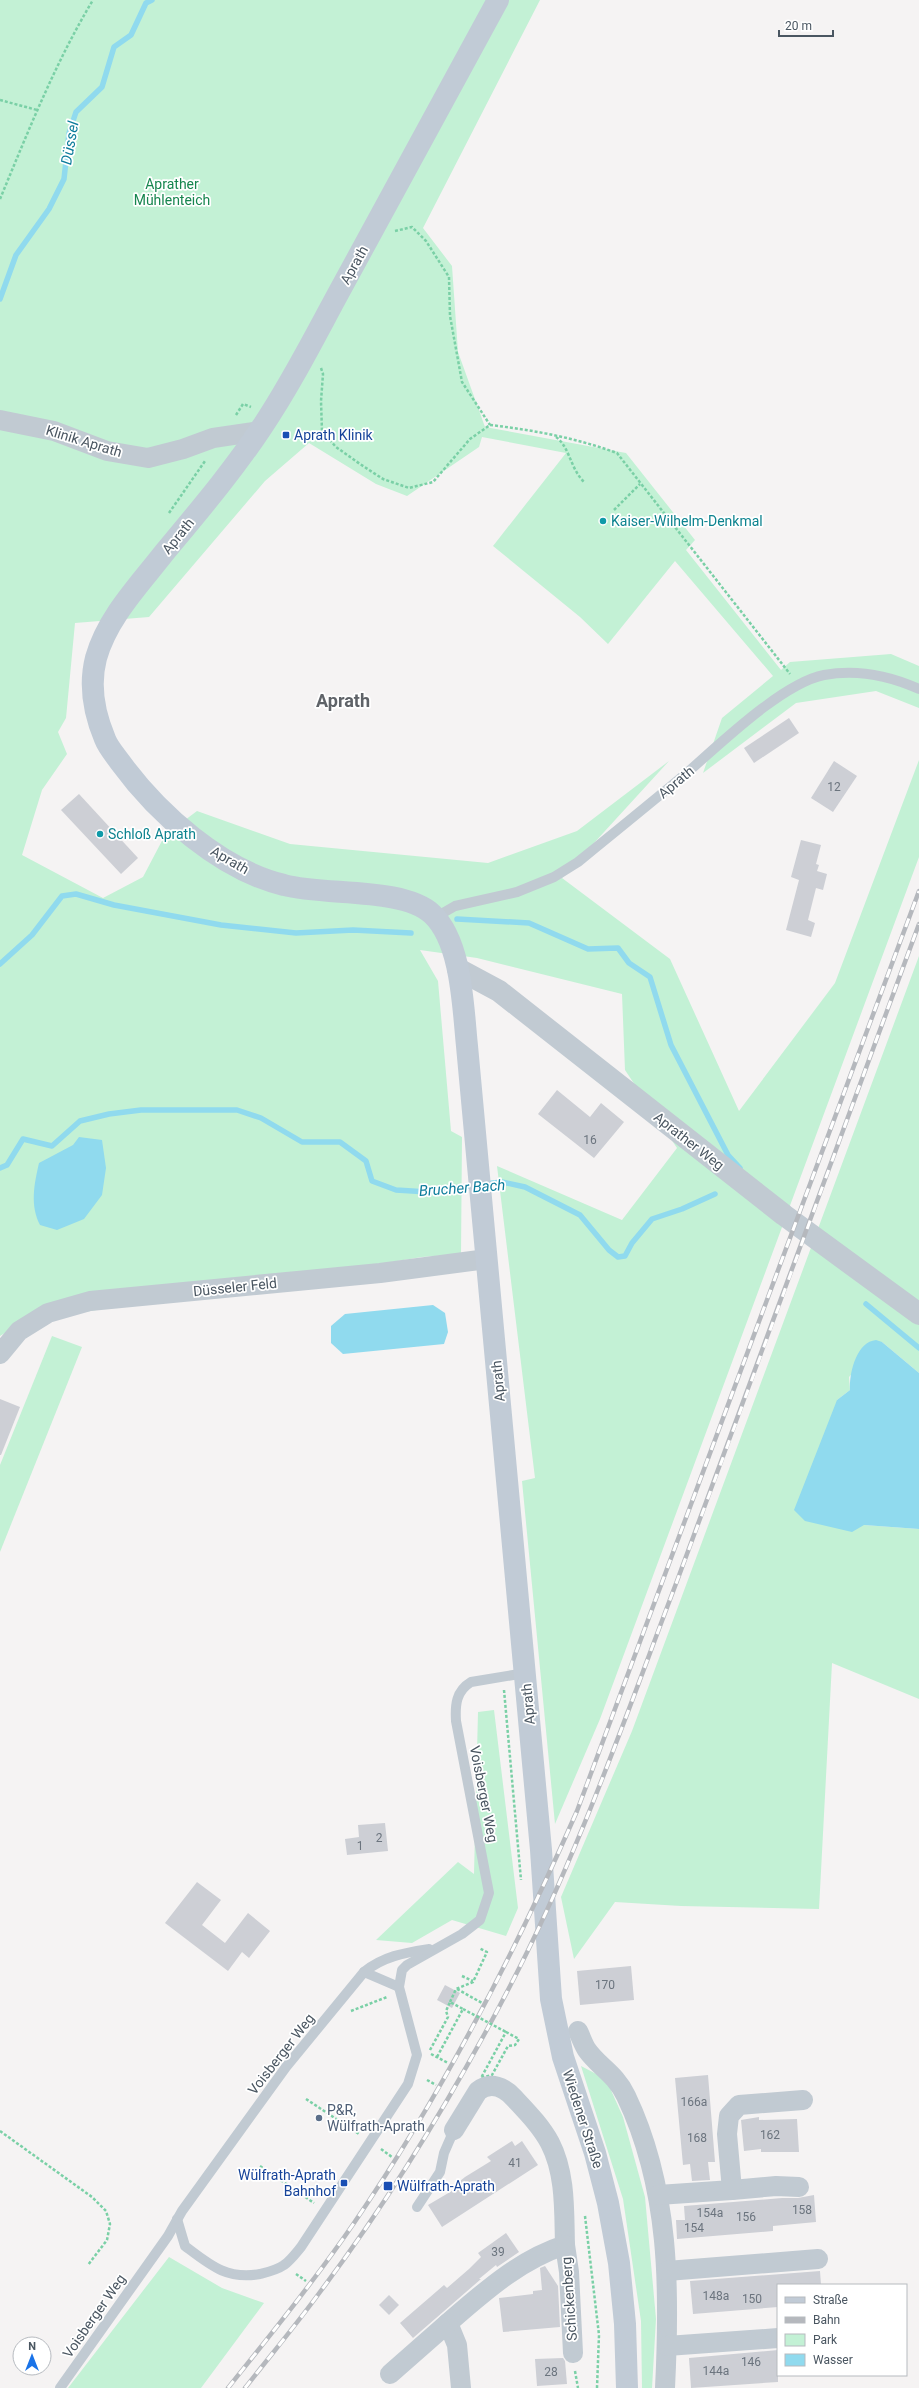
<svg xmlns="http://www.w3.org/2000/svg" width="919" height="2388" font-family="Roboto,sans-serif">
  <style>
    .green { fill: #c3f1d5 }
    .water { fill: #90daee }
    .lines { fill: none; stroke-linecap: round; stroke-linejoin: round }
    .stream { stroke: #90daee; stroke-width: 5.5 }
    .building { fill: #cdcfd5 }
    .path { stroke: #7ad0a6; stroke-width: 2.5; stroke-dasharray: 3 2; stroke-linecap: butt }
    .service { stroke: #c1cad2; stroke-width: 10 }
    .minor { stroke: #c1cad2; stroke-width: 20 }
    .tertiary { stroke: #c1cad2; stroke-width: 22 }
    .secondary { stroke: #c1cbd6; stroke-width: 22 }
    .rail-casing { stroke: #b5b8bd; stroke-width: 4.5 }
    .rail { stroke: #fff; stroke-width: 3; stroke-dasharray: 9; stroke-linecap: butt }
    .path-bridge { stroke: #7ad0a6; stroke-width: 2.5; stroke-dasharray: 3 2; stroke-linecap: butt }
    .transit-dot { fill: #1a4fb4; stroke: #fff; stroke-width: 1.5 }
    .culture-dot { fill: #0f9aa8; stroke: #fff; stroke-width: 1.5 }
    .service-dot { fill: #5c6f8a; stroke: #fff; stroke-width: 1.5 }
    .labels { text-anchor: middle; stroke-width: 3.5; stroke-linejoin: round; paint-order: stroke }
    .number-label { font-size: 12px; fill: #6b747e }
    .park-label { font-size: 14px; fill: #17864f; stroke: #fff }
    .street-label { font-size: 14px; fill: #4a5661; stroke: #fff }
    .transit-label { font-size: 14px; fill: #164399; stroke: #fff; text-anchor: start }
    .culture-label { font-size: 14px; fill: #0d838f; stroke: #fff; text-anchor: start }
    .service-label { font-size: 14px; fill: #4e5e75; stroke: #fff; text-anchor: start }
    .water-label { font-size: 15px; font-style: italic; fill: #0c7c9b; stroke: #fff }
    .district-label { font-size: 18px; font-weight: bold; fill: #5f6368; stroke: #fff }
  </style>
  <rect width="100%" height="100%" fill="#f5f3f3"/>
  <g class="green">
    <path d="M 0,0 L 540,0 L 423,228 L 452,266 L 458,352 L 485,427 L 626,453 L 695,540 L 686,550 L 781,670 L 790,662 L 891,654 L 919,666 L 919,708 L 876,691 L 796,703 L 703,773 L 722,718 L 773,676 L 675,561 L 608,644 L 580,617 L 493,546 L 566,453 L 482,437 L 479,447 L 407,496 L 376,484 L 309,443 L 265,481 L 149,617 L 75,623 L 66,718 L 58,732 L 67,754 L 42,790 L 22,855 L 103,898 L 143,877 L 165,835 L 197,811 L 290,844 L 488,863 L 577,831 L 669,761 L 562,878 L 670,959 L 739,1111 L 835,983 L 919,760 L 919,857 L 600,1719 L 555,1824 L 522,1481 L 535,1478 L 497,1166 L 622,1220 L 677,1148 L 625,1070 L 622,994 L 477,958 L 420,950 L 438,981 L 451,1131 L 462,1137 L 461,1254 L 422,1257 L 23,1322 L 0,1336 Z"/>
    <path d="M 919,956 L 919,1373 L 882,1342 L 849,1377 L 850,1390 L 837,1400 L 864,1525 L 919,1529 L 919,1699 L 832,1663 L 819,1909 L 681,1906 L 615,1902 L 574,1959 L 561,1897 L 632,1731 Z"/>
    <path d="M 52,1336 L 82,1347 L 0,1552 L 0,1465 Z"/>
    <path d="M 494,1710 L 518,1908 L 506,1936 L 452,1920 L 412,1943 L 376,1940 L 458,1862 L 474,1874 L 478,1712 Z"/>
    <path d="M 581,2066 L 606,2079 L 623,2117 L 645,2197 L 656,2319 L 652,2388 L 642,2388 L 641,2321 L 623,2199 Z"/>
    <path d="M 169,2257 L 222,2288 L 264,2303 L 201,2388 L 68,2388 Z"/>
  </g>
  <g class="water">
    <path d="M 79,1137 L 102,1140 L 106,1168 L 102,1195 L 84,1219 L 57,1230 L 40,1225 C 30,1205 34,1185 39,1163 L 73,1145 Z"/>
    <path d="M 433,1305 L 445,1313 L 448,1332 L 444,1344 L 343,1354 L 331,1343 L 331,1326 L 345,1314 Z"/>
    <path d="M 876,1340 L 882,1342 L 919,1373 L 919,1529 L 864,1525 L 852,1532 L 805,1521 L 794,1510 L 837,1400 L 850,1390 C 849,1374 856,1342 876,1340 Z"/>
  </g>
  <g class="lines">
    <g class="stream">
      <path d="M 0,299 L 16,255 L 49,209 L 64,179 L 69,133 L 76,112 L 102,87 L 114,47 L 131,35 L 146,3 L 152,0"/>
      <path d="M 457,919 L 529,923 L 588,949 L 618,948 L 629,963 L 650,977 L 671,1045 L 728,1155 L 740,1168"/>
      <path d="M 0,964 L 32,935 L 62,896 L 76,894 L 114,905 L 221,925 L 296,933 L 353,930 L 411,933"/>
      <path d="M 0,1168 L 7,1165 L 23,1139 L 52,1146 L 80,1121 L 109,1114 L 141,1110 L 237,1110 L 261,1118 L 302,1142 L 340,1142 L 366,1161 L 372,1181 L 396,1190 L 428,1192 L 475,1185"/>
      <path d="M 484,1184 L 502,1182 L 525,1187 L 580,1215 L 609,1250 L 618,1257 L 625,1256 L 632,1243 L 652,1219 L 682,1209 L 715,1194"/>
      <path d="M 866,1304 L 919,1348"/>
    </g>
  </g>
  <g class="building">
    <path d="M 789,718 L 799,733 L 754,763 L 744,748 Z"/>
    <path d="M 834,761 L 857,776 L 833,812 L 811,798 Z"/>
    <path d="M 79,794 L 138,858 L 121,874 L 61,810 Z"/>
    <path d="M 801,840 L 821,845 L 816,864 L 819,865 L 817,871 L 827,874 L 823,890 L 816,888 L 808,920 L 815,923 L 811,937 L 786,930 L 799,880 L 791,877 Z"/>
    <path d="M 557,1090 L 590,1117 L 601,1103 L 624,1122 L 594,1158 L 538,1114 Z"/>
    <path d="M 0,1399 L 20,1407 L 1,1455 L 0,1455 Z"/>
    <path d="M 385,1823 L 388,1851 L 347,1855 L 345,1839 L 359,1837 L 358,1825 Z"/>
    <path d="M 197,1882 L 221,1900 L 202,1925 L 225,1943 L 248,1913 L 270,1931 L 249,1958 L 242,1952 L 228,1971 L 165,1923 Z"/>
    <path d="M 631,1966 L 634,2000 L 580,2005 L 577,1971 Z"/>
    <path d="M 445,1985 L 460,1993 L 452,2008 L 437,2000 Z"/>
    <path d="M 708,2075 L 715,2162 L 708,2162 L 710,2180 L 692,2181 L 690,2164 L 683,2165 L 675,2078 Z"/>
    <path d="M 759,2117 L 759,2120 L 797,2119 L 799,2152 L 761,2152 L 761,2149 L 744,2151 L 741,2120 Z"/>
    <path d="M 512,2141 L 515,2146 L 522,2141 L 538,2165 L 442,2227 L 428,2205 L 462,2185 L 460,2181 L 465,2177 L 491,2161 L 487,2157 Z"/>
    <path d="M 814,2195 L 816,2222 L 773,2226 L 773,2231 L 677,2239 L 676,2220 L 685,2220 L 684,2206 L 782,2198 L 798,2198 Z"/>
    <path d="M 506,2233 L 519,2252 L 497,2267 L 496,2265 L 479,2279 L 481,2279 L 413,2338 L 400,2323 L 444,2285 L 447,2288 L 469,2269 L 481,2257 L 478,2253 Z"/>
    <path d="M 545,2266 L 558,2286 L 560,2327 L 503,2332 L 499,2298 L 533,2294 L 533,2291 L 542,2290 L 540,2268 Z"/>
    <path d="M 820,2271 L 821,2285 L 778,2285 L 778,2307 L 693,2314 L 690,2281 Z"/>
    <path d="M 389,2295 L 399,2305 L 389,2315 L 379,2305 Z"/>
    <path d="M 778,2350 L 778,2382 L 691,2388 L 689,2358 Z"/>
    <path d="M 563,2358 L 565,2361 L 567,2384 L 537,2386 L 535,2359 Z"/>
  </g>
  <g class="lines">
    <g class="path">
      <path d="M 0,100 L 37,110"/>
      <path d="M 0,199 C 28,132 55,63 93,0"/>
      <path d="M 395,231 L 412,227 L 426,241 L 449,277 L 450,316 L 462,382 L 490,425"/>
      <path d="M 321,368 L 323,374 L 321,401 L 322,431 L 336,447 L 360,464 L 383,479 L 409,488 L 433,482 L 470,439 L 490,425 C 533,430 576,438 617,453 L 790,674"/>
      <path d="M 236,415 L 243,404 L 251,407"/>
      <path d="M 556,437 C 570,447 570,469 585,483"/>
      <path d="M 614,510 L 640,484"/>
      <path d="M 169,513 L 205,461"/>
      <path d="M 504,1690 L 521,1880"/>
      <path d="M 462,1976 L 473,1981"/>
      <path d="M 457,1989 L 482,2003"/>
      <path d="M 450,2002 L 456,1989 L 473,1982 L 487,1952 L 479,1948"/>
      <path d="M 351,2011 L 387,1997"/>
      <path d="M 506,2032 L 519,2039 L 515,2045 L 508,2046 L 492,2075 L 481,2078 Z"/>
      <path d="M 430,2050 L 448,2017 L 446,2011 L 450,2002 L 463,2009 L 437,2057"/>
      <path d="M 431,2054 L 448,2063"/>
      <path d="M 427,2080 L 436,2085"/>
      <path d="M 306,2099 L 359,2134"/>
      <path d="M 0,2131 L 92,2197 L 106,2211 L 110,2224 L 107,2240 L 88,2265"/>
      <path d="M 381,2149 L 392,2157"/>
      <path d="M 260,2166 L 314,2203"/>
      <path d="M 585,2216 L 599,2335 L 597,2388"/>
      <path d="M 296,2274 L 306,2281"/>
      <path d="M 575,2371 L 578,2388"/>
    </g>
    <g class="service">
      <path d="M 436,917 L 455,906 L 517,892 L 554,877 L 578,862 C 615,832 652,802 689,771 C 721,743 783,683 824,675 C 856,669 890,676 919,689"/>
      <path d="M 364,1972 L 399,1987"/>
      <path d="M 417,2207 L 440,2172 L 444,2153 L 454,2130"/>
      <path d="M 177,2219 L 185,2246 C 210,2265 227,2280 260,2274 C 268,2272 277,2270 284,2265 C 290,2261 296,2253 301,2247 L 408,2084 L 417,2055 L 399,1987 L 402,1970 L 407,1965 L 462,1934 L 480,1920 L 489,1893 L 456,1721 C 455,1705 456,1691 471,1682 L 525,1673"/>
      <path d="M 60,2388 L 168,2236 L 182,2211 L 286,2067 L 364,1972 C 384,1956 404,1953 429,1949"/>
    </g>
    <g class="minor">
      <path d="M 0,420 L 54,431 L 107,451 L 148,458 L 183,449 L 213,438 L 260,431"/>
      <path d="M 0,1354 L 19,1331 L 48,1313 L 90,1301 L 380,1273 L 487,1259"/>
      <path d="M 578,2031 C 581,2037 583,2044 587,2050 C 599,2067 615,2073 626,2096 C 670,2188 670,2289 665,2388"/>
      <path d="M 454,2130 L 478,2091 C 491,2081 504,2087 514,2098 C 527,2112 541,2126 550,2143 C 566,2174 564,2212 565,2245 C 519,2260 484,2292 448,2323 L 457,2345 L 461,2388"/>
      <path d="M 732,2190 L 776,2186 L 799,2187"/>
      <path d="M 658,2195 L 732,2190 L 727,2134 L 729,2116 L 739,2105 L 803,2100"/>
      <path d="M 565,2245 L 569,2272 L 573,2353"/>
      <path d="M 667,2271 L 818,2259"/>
      <path d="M 667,2346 L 778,2338"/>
      <path d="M 390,2374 L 448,2323"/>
    </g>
    <path class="tertiary" d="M 458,969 L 499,991 L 784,1215 L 919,1314"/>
    <path class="secondary" d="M 498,0 C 447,94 396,188 345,281 C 318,330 293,381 262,427 C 233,471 198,512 164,553 C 139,585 107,618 96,658 C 89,685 94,713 105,739 C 108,747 115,755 120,762 C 158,814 221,870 284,885 C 325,896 403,887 432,914 C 462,942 463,1008 467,1046 L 541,1850 L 551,1999 L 563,2057 L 595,2153 L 608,2203 L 619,2263 L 625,2324 L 627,2388"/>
    <g class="rail-casing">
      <g id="rail">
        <path d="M 228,2388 C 271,2334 315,2280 354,2223 C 442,2094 514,1955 577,1811 L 919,891"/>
        <path d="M 245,2388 C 270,2356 296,2325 320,2292 C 392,2196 454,2094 509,1988 C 577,1858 625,1718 677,1581 C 759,1363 838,1143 919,924"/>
      </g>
    </g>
    <use href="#rail" class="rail"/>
    <path class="path-bridge" d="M 463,2009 L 506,2032"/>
  </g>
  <g class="transit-dot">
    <rect x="282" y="431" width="8" height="8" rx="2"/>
    <rect x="340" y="2179" width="8" height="8" rx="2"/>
    <rect x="383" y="2181" width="10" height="10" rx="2"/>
  </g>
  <g class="culture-dot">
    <circle cx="603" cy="521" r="4"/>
    <circle cx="100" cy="834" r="4"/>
  </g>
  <circle class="service-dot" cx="319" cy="2118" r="4"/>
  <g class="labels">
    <g class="number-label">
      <text x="834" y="791">12</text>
      <text x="590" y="1144">16</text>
      <text x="379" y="1842">2</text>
      <text x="360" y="1850">1</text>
      <text x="605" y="1989">170</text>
      <text x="694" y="2106">166a</text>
      <text x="770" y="2139">162</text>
      <text x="697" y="2142">168</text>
      <text x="515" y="2167">41</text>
      <text x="802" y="2214">158</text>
      <text x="710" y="2217">154a</text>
      <text x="746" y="2221">156</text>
      <text x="694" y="2232">154</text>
      <text x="498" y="2256">39</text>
      <text x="716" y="2300">148a</text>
      <text x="752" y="2303">150</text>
      <text x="751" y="2366">146</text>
      <text x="716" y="2375">144a</text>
      <text x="551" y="2376">28</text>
    </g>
    <g class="park-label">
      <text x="172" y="189">Aprather<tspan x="172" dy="16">Mühlenteich</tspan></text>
    </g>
    <g class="street-label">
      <text transform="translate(354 265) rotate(-61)" y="5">Aprath</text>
      <text transform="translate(84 441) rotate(17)" y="5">Klinik Aprath</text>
      <text transform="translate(178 536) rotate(-51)" y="5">Aprath</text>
      <text transform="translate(676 782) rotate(-40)" y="5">Aprath</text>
      <text transform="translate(230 860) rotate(30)" y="5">Aprath</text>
      <text transform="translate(689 1141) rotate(38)" y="5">Aprather Weg</text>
      <text transform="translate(235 1287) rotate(-6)" y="5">Düsseler Feld</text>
      <text transform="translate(498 1381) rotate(-95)" y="5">Aprath</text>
      <text transform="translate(528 1704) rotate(-95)" y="5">Aprath</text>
      <text transform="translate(484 1794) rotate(79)" y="5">Voisberger Weg</text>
      <text transform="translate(281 2054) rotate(-52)" y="5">Voisberger Weg</text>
      <text transform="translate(583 2119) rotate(72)" y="5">Wiedener Straße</text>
      <text transform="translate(569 2299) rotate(-94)" y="5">Schickenberg</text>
      <text transform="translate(94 2316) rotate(-55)" y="5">Voisberger Weg</text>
    </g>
    <g class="transit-label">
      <text x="294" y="440">Aprath Klinik</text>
      <text x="336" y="2180" text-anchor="end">Wülfrath-Aprath<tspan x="336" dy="16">Bahnhof</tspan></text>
      <text x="397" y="2191">Wülfrath-Aprath</text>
    </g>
    <g class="culture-label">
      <text x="611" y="526">Kaiser-Wilhelm-Denkmal</text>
      <text x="108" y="839">Schloß Aprath</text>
    </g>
    <g class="service-label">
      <text x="327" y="2115">P&amp;R,<tspan x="327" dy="16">Wülfrath-Aprath</tspan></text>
    </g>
    <g class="water-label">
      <text transform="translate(70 143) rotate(-80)" y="5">Düssel</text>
      <text transform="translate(462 1188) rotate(-4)" y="5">Brucher Bach</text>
    </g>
    <g class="district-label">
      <text x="343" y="707">Aprath</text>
    </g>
  </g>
  <rect x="777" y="2284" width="130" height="92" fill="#ffffff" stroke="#b7bbc0"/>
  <rect x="785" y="2297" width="20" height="6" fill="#c1cbd6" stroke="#b7bbc0"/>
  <text x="813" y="2304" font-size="12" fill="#4a5661">Straße</text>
  <rect x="785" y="2317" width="20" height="6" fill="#b5b8bd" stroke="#b7bbc0"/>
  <text x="813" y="2324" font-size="12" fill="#4a5661">Bahn</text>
  <rect x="785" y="2334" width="20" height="12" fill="#c3f1d5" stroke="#b7bbc0"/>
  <text x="813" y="2344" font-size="12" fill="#4a5661">Park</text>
  <rect x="785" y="2354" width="20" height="12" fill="#90daee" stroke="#b7bbc0"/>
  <text x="813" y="2364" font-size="12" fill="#4a5661">Wasser</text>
  <g transform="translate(32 2356)"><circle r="19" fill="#ffffff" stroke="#b7bbc0"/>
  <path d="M0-3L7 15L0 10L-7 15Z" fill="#1a73e8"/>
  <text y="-6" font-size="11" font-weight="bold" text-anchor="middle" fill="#4a5661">N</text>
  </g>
  <path d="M779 30v6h54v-6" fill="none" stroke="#4a5661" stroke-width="2"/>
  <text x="785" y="30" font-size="12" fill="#4a5661" stroke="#ffffff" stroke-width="3" paint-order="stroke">20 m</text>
</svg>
